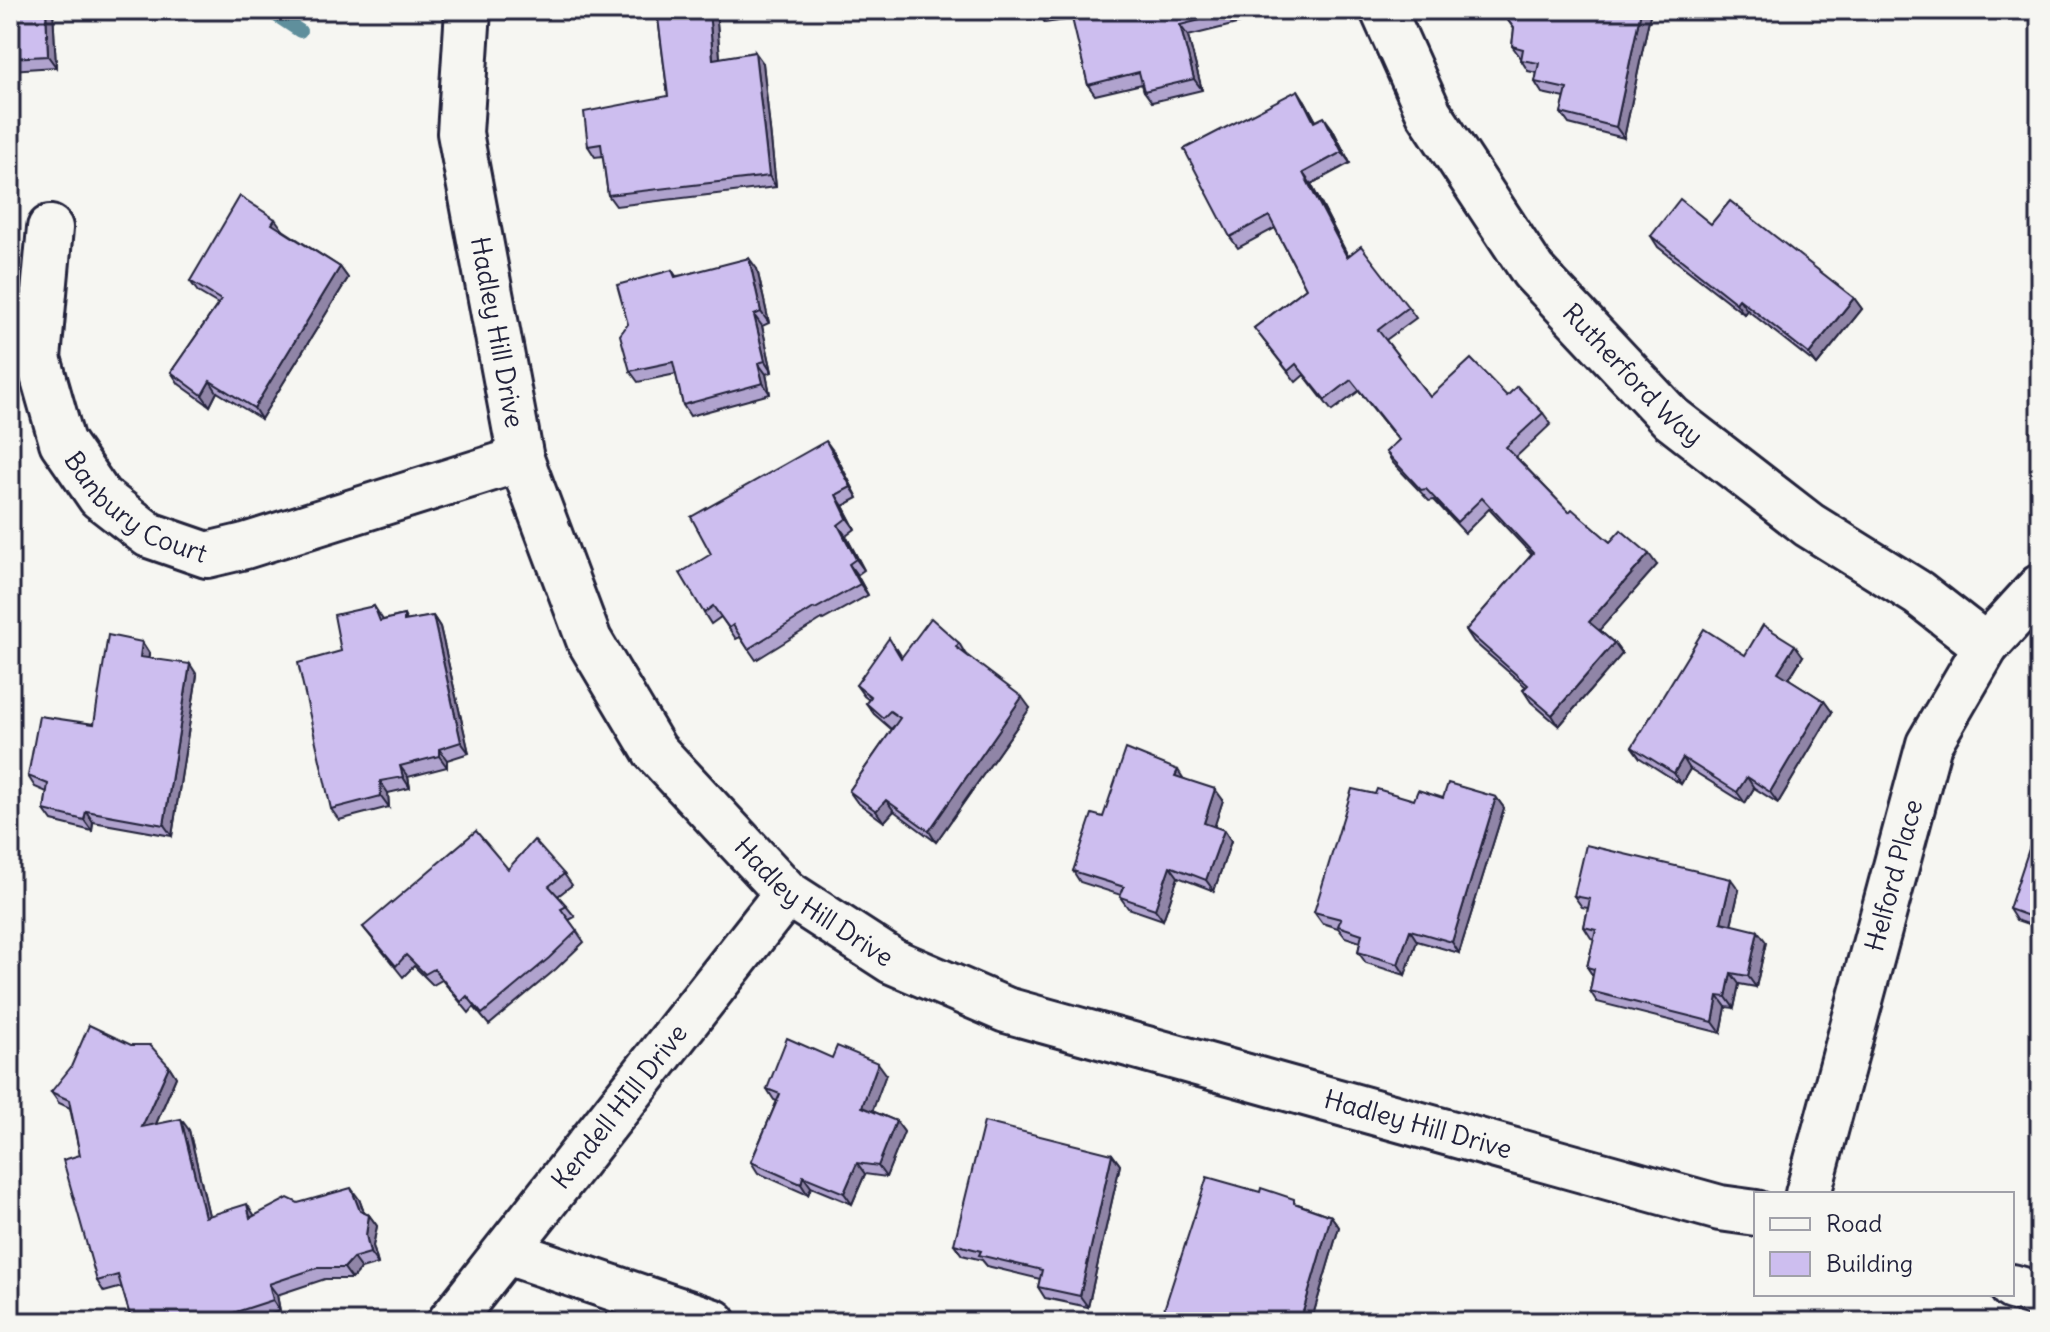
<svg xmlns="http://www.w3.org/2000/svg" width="2050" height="1332" font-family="Delius,sans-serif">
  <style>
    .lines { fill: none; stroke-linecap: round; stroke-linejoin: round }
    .stream { stroke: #5f8f9c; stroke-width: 14 }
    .minor-casing { stroke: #22223b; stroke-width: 50 }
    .minor { stroke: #f6f6f2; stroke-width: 44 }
    .wall { fill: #b0a3ce; stroke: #22223b; stroke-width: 2 }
    .shaded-wall { fill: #9085a7; stroke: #22223b; stroke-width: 2 }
    .building { fill: #cdbeef; stroke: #22223b; stroke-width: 2 }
    .labels { text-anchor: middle; stroke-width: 6; stroke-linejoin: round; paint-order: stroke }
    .street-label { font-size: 26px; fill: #22223b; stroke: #f6f6f2 }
  </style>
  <rect width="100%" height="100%" fill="#f6f6f2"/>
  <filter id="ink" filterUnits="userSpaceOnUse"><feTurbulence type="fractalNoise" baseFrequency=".0125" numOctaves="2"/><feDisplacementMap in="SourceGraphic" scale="16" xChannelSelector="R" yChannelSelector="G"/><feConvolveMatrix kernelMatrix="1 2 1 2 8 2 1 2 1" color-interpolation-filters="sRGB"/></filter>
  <g filter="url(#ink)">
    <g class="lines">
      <path class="stream" d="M 268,10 L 300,31"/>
      <g class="minor-casing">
        <g id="minor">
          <path id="s1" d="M 468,10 L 460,133 L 521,459 L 589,640 L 655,751 L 787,893 L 892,961 L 1006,1010 L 1720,1208 L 1756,1213"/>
          <path id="s2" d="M 1383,10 L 1429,113 L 1533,271 L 1671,418 L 1809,525 L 1918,593 L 1986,646"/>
          <path id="s3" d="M 50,228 L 38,358 L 62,442 L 100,497 L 149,535 L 207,555 L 245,546 L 521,459"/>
          <path id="s4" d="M 1808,1194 L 1929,744 L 1986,646 L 2040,587"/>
          <path d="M 507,1252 L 714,1322"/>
          <path d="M 2012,1287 L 2040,1295"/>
          <path id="s5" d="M 450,1322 L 787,893"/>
        </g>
      </g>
      <use href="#minor" class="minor"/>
    </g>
    <g class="wall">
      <path d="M 10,10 L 53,10 L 56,67 L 10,70 Z"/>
      <path d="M 657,10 L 716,10 L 720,58 L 763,63 L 776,187 L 616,206 L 608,195 L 603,156 L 595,157 L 588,146 L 668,96 Z"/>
      <path d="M 1037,10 L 1271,10 L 1273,15 L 1188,36 L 1202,90 L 1152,102 L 1144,91 L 1142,84 L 1095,95 L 1088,85 L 1073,19 L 1045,23 Z"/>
      <path d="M 1491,10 L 1651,10 L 1624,138 L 1569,124 L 1561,113 L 1565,98 L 1542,93 L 1535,82 L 1537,73 L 1528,71 L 1521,60 L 1521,58 L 1512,46 L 1514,29 L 1507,19 L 1495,16 Z"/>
      <path d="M 1305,101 L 1316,121 L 1332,128 L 1350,163 L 1311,184 L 1348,256 L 1408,307 L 1416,318 L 1386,340 L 1430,397 L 1507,396 L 1543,413 L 1551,424 L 1516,457 L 1569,512 L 1610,542 L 1657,565 L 1599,630 L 1614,643 L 1622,654 L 1559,726 L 1531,702 L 1523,690 L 1526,687 L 1474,642 L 1466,630 L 1532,555 L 1489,509 L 1465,533 L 1434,500 L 1429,501 L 1393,463 L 1386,452 L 1398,440 L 1359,391 L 1332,411 L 1304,375 L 1296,382 L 1254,328 L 1306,288 L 1275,228 L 1238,248 L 1230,237 Z"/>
      <path d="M 1711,224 L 1854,298 L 1862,309 L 1817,365 L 1747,310 L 1744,314 L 1658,247 L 1651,236 Z"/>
      <path d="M 283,230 L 340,267 L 348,278 L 261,419 L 217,392 L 210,406 L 179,384 L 171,372 L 218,304 L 198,292 L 190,281 Z"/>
      <path d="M 757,269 L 769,323 L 762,326 L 772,372 L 766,374 L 770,394 L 690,416 L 683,405 L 676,374 L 638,382 L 630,371 L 672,270 L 676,276 Z"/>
      <path d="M 834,452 L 858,498 L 843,506 L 855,529 L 846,536 L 864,570 L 857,575 L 868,595 L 823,620 L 822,619 L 756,660 L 740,637 L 736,639 L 721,617 L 711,624 L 704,613 Z"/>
      <path d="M 374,606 L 383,620 L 404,615 L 407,621 L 433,616 L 440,627 L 469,753 L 447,760 L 447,767 L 408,777 L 410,788 L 388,793 L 389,807 L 339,820 L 331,809 L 341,651 Z"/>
      <path d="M 142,642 L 149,653 L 149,658 L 197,675 L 172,836 L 93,822 L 92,831 L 52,821 L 44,810 L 47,792 L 35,787 L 28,776 L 94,724 Z"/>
      <path d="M 959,643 L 966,655 L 1030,708 L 936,842 L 894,811 L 884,822 L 857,802 L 849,791 L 895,725 L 891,729 L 874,714 L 866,703 L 869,700 L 864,696 L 856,685 L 897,649 L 902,657 Z"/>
      <path d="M 1745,655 L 1803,656 L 1789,679 L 1824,701 L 1832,712 L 1778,803 L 1754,788 L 1745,803 L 1690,769 L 1681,784 L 1640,758 L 1632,747 Z"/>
      <path d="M 1184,779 L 1223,800 L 1214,827 L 1224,830 L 1231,841 L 1214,891 L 1178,877 L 1163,920 L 1128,908 L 1120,897 L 1121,895 L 1080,882 L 1073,871 L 1103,817 Z"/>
      <path d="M 1375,794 L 1414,800 L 1496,797 L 1504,808 L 1459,953 L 1417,941 L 1405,975 L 1366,963 L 1358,952 L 1360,942 L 1345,937 L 1338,928 L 1322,923 L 1314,912 Z"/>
      <path d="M 2040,832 L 2040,928 L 2016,920 L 2009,909 Z"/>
      <path d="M 508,869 L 564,874 L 572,885 L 558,896 L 575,917 L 569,920 L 584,942 L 556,969 L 489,1025 L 474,1007 L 469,1013 L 442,980 L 433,985 L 414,966 L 403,977 L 363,927 Z"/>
      <path d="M 1739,890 L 1731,925 L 1766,942 L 1756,987 L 1739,984 L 1734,1008 L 1726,1007 L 1721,1033 L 1597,1002 L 1590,991 L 1593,976 L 1587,967 L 1594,939 L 1591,938 L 1584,927 L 1588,908 L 1582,907 L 1574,896 Z"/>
      <path d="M 832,1058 L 886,1074 L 872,1111 L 896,1121 L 904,1132 L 886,1177 L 865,1174 L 852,1204 L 811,1187 L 808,1195 L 758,1173 L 751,1162 L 777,1101 L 774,1100 L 767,1089 Z"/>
      <path d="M 169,1066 L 176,1077 L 156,1124 L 189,1130 L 209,1216 L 255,1216 L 298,1203 L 359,1199 L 364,1213 L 369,1215 L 377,1226 L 373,1246 L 378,1264 L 361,1269 L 352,1279 L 325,1279 L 277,1295 L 280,1311 L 248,1322 L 132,1322 L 122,1287 L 104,1292 L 97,1281 L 80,1155 L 70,1108 L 59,1103 L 51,1092 Z"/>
      <path d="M 1112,1154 L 1120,1165 L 1088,1307 L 1045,1298 L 1038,1287 L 1040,1279 L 987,1266 L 982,1260 L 962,1255 L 954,1244 Z"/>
      <path d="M 1298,1204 L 1331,1216 L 1339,1227 L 1311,1322 L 1166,1322 L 1162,1316 Z"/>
    </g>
    <g class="shaded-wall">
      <path d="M 46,10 L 53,10 L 56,67 L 48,56 Z"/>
      <path d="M 709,10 L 716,10 L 721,70 L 713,59 Z"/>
      <path d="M 1641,10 L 1651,10 L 1624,138 L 1616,127 Z"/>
      <path d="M 1180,25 L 1188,36 L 1202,90 L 1194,79 Z"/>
      <path d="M 755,52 L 763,63 L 776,187 L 769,176 Z"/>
      <path d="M 1298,90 L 1305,101 L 1322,133 L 1314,122 Z"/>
      <path d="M 1324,117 L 1332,128 L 1350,163 L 1342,152 Z"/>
      <path d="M 1303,173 L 1311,184 L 1354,268 L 1347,257 Z"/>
      <path d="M 275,219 L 283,230 L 280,235 L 272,224 Z"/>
      <path d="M 749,258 L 757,269 L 769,323 L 761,312 Z"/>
      <path d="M 340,267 L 348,278 L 261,419 L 254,408 Z"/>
      <path d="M 1854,298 L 1862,309 L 1817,365 L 1809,354 Z"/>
      <path d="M 1739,299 L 1747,310 L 1744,314 L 1736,303 Z"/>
      <path d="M 754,315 L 762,326 L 772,372 L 765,361 Z"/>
      <path d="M 758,363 L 766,374 L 770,394 L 763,383 Z"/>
      <path d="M 210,381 L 217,392 L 210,406 L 202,395 Z"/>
      <path d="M 826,441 L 834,452 L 858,498 L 851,487 Z"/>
      <path d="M 836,495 L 843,506 L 855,529 L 847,518 Z"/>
      <path d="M 838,525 L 846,536 L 864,570 L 856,559 Z"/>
      <path d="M 1649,554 L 1657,565 L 1597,633 L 1589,622 Z"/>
      <path d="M 849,564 L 857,575 L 868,595 L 860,584 Z"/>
      <path d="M 10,614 L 18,625 L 10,641 Z"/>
      <path d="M 433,616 L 440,627 L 469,753 L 461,742 Z"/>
      <path d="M 142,642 L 149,653 L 148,668 L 140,657 Z"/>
      <path d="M 1614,643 L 1622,654 L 1559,726 L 1552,715 Z"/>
      <path d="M 1795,645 L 1803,656 L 1786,683 L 1778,672 Z"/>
      <path d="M 190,664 L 197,675 L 172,836 L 164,825 Z"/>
      <path d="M 1022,697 L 1030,708 L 936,842 L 929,831 Z"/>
      <path d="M 1824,701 L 1832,712 L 1778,803 L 1770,792 Z"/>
      <path d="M 439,749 L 447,760 L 447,767 L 439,756 Z"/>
      <path d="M 1683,758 L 1690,769 L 1681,784 L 1674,773 Z"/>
      <path d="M 400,766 L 408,777 L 410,788 L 403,777 Z"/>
      <path d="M 1178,770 L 1185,781 L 1175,776 Z"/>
      <path d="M 1747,777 L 1754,788 L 1745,803 L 1737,792 Z"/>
      <path d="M 380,781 L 388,793 L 389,807 L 381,796 Z"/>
      <path d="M 1215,789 L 1223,800 L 1212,834 L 1204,823 Z"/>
      <path d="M 1496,797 L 1504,808 L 1459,953 L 1452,942 Z"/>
      <path d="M 886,800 L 894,811 L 884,822 L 876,811 Z"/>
      <path d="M 86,811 L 93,822 L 92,831 L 84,820 Z"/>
      <path d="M 1224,830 L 1231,841 L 1214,891 L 1206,880 Z"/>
      <path d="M 1170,866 L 1178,877 L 1163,920 L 1155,909 Z"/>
      <path d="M 1731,879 L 1739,890 L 1729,933 L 1721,922 Z"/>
      <path d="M 1410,930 L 1417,941 L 1405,975 L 1398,964 Z"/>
      <path d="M 1758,931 L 1766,942 L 1756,987 L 1748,976 Z"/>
      <path d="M 1731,973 L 1739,984 L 1734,1008 L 1726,997 Z"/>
      <path d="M 1718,996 L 1726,1007 L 1721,1033 L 1713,1022 Z"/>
      <path d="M 878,1063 L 886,1074 L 870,1118 L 862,1107 Z"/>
      <path d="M 169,1066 L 176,1077 L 150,1138 L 142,1127 Z"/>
      <path d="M 181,1119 L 189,1130 L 212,1228 L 205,1217 Z"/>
      <path d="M 896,1121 L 904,1132 L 886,1177 L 878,1166 Z"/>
      <path d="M 1112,1154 L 1120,1165 L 1088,1307 L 1080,1296 Z"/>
      <path d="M 857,1163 L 865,1174 L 852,1204 L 844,1193 Z"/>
      <path d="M 803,1176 L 811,1187 L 808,1195 L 801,1184 Z"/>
      <path d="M 351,1188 L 359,1199 L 368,1222 L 360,1211 Z"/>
      <path d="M 247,1204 L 255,1216 L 250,1218 Z"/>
      <path d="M 369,1215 L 377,1226 L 373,1246 L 378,1264 L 370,1253 L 366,1235 Z"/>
      <path d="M 1331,1216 L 1339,1227 L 1311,1322 L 1300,1322 Z"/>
      <path d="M 353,1258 L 361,1269 L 352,1279 L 344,1268 Z"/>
      <path d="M 269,1284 L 277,1295 L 280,1311 L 273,1300 Z"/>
      <path d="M 1211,1311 L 1218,1322 L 1207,1322 Z"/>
    </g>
    <g class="building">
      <path d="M 10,10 L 46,10 L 48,56 L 10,58 Z"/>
      <path d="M 657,10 L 709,10 L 713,59 L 755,52 L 769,176 L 608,195 L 601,144 L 588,146 L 584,112 L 668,96 Z"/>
      <path d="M 1070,10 L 1241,10 L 1180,25 L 1194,79 L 1144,91 L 1139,72 L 1088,85 Z"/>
      <path d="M 1500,10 L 1641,10 L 1616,127 L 1561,113 L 1567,89 L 1535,82 L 1539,63 L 1521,60 L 1523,49 L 1512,46 L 1514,28 Z"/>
      <path d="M 1298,90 L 1314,122 L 1324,117 L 1342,152 L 1303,173 L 1347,257 L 1361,246 L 1408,307 L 1378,330 L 1430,397 L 1471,359 L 1507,396 L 1517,386 L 1543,413 L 1506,447 L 1569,512 L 1572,509 L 1610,542 L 1621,530 L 1649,554 L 1589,622 L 1614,643 L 1552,715 L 1523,690 L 1528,685 L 1466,630 L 1533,553 L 1482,498 L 1457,522 L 1426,489 L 1421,490 L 1386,452 L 1399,440 L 1351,380 L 1325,400 L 1296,364 L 1288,371 L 1254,328 L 1306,288 L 1269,216 L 1230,237 L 1184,149 Z"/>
      <path d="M 240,196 L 275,219 L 272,224 L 340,267 L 254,408 L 210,381 L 202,395 L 171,372 L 221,300 L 190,281 Z"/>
      <path d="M 1680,199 L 1711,224 L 1730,201 L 1854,298 L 1809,354 L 1739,299 L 1736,303 L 1651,236 Z"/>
      <path d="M 749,258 L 761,312 L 754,315 L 765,361 L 758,363 L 763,383 L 683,405 L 673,362 L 630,371 L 620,335 L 628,324 L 617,285 L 672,270 L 675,277 Z"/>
      <path d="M 826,441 L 851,487 L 836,495 L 847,518 L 838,525 L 856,559 L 849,564 L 860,584 L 815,609 L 814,608 L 748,649 L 733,625 L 729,628 L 713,606 L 704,613 L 680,573 L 711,554 L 691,517 Z"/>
      <path d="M 374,606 L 380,621 L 404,615 L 404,621 L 433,616 L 461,742 L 439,749 L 439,756 L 400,766 L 403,777 L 380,781 L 381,796 L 331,809 L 298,663 L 341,651 L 334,615 Z"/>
      <path d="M 931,618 L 959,643 L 956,647 L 1022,697 L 929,831 L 886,800 L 876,811 L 849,791 L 900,718 L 890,711 L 883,718 L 866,703 L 871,697 L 856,685 L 889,638 L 901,658 Z"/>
      <path d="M 1763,625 L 1795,645 L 1778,672 L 1824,701 L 1770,792 L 1747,777 L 1737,792 L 1683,758 L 1674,773 L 1632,747 L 1704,629 L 1745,655 Z"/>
      <path d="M 108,635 L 142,642 L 140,657 L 190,664 L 164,825 L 86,811 L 84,820 L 44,810 L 48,784 L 28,776 L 39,716 L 94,724 Z"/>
      <path d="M 1126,749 L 1178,770 L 1175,776 L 1215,789 L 1204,823 L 1224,830 L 1206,880 L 1170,866 L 1155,909 L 1120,897 L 1124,887 L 1073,871 L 1092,814 L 1103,817 Z"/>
      <path d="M 1448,783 L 1496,797 L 1452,942 L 1410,930 L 1398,964 L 1358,952 L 1362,934 L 1338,926 L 1341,919 L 1314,912 L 1352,789 L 1375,794 L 1377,789 L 1414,800 L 1418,790 L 1443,798 Z"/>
      <path d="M 476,831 L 508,869 L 534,840 L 564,874 L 549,886 L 567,906 L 561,909 L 577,931 L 549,958 L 482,1014 L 467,996 L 461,1002 L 434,969 L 425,974 L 406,955 L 396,966 L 363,927 Z"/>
      <path d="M 2035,831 L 2040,832 L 2040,920 L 2009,909 Z"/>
      <path d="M 1586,845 L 1731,879 L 1721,922 L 1758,931 L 1748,976 L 1731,973 L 1726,997 L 1718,996 L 1713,1022 L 1590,991 L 1594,969 L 1587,967 L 1596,930 L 1584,927 L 1590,899 L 1574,896 Z"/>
      <path d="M 89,1025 L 131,1045 L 150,1045 L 169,1066 L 142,1127 L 181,1119 L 205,1217 L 247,1204 L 250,1218 L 288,1198 L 298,1203 L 351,1188 L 360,1211 L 369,1215 L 366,1235 L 370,1253 L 353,1258 L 344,1268 L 317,1268 L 269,1284 L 273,1300 L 224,1316 L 226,1322 L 132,1322 L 118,1275 L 97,1281 L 63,1160 L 80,1155 L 69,1100 L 51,1092 L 71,1067 Z"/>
      <path d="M 787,1038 L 832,1058 L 837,1046 L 878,1063 L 862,1107 L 896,1121 L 878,1166 L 857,1163 L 844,1193 L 803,1176 L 801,1184 L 751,1162 L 780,1094 L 767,1089 Z"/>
      <path d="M 984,1122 L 1112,1154 L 1080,1296 L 1038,1287 L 1042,1270 L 979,1255 L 981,1251 L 954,1244 Z"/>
      <path d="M 1207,1177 L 1260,1192 L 1261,1188 L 1294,1199 L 1294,1203 L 1331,1216 L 1300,1322 L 1243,1322 L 1211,1311 L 1207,1322 L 1180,1322 L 1162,1316 Z"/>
    </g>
  </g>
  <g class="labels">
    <g class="street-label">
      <text dy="9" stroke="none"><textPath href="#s1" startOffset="326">Hadley Hill Drive</textPath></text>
      <text dy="9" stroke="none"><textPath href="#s2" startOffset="446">Rutherford Way</textPath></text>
      <text dy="9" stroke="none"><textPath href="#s3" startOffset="320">Banbury Court</textPath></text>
      <text dy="9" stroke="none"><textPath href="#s4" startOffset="330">Helford Place</textPath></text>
      <text dy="9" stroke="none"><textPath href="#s1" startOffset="998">Hadley Hill Drive</textPath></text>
      <text dy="9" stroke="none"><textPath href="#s5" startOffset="274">Kendell HIll Drive</textPath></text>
      <text dy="9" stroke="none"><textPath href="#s1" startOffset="1648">Hadley Hill Drive</textPath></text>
    </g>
  </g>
  <rect width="2050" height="1332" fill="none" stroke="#f6f6f2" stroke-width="40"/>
  <rect x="20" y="20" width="2010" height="1292" fill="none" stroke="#22223b" stroke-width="3" filter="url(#ink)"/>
  <rect x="1754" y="1192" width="260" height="104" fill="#f6f6f2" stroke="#a1a1a9" stroke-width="2"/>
  <rect x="1770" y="1218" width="40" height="12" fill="#f6f6f2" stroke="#a1a1a9" stroke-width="2"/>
  <text x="1826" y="1232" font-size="24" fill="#22223b">Road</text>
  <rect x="1770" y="1252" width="40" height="24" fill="#cdbeef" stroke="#a1a1a9" stroke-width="2"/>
  <text x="1826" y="1272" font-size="24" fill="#22223b">Building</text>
</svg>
